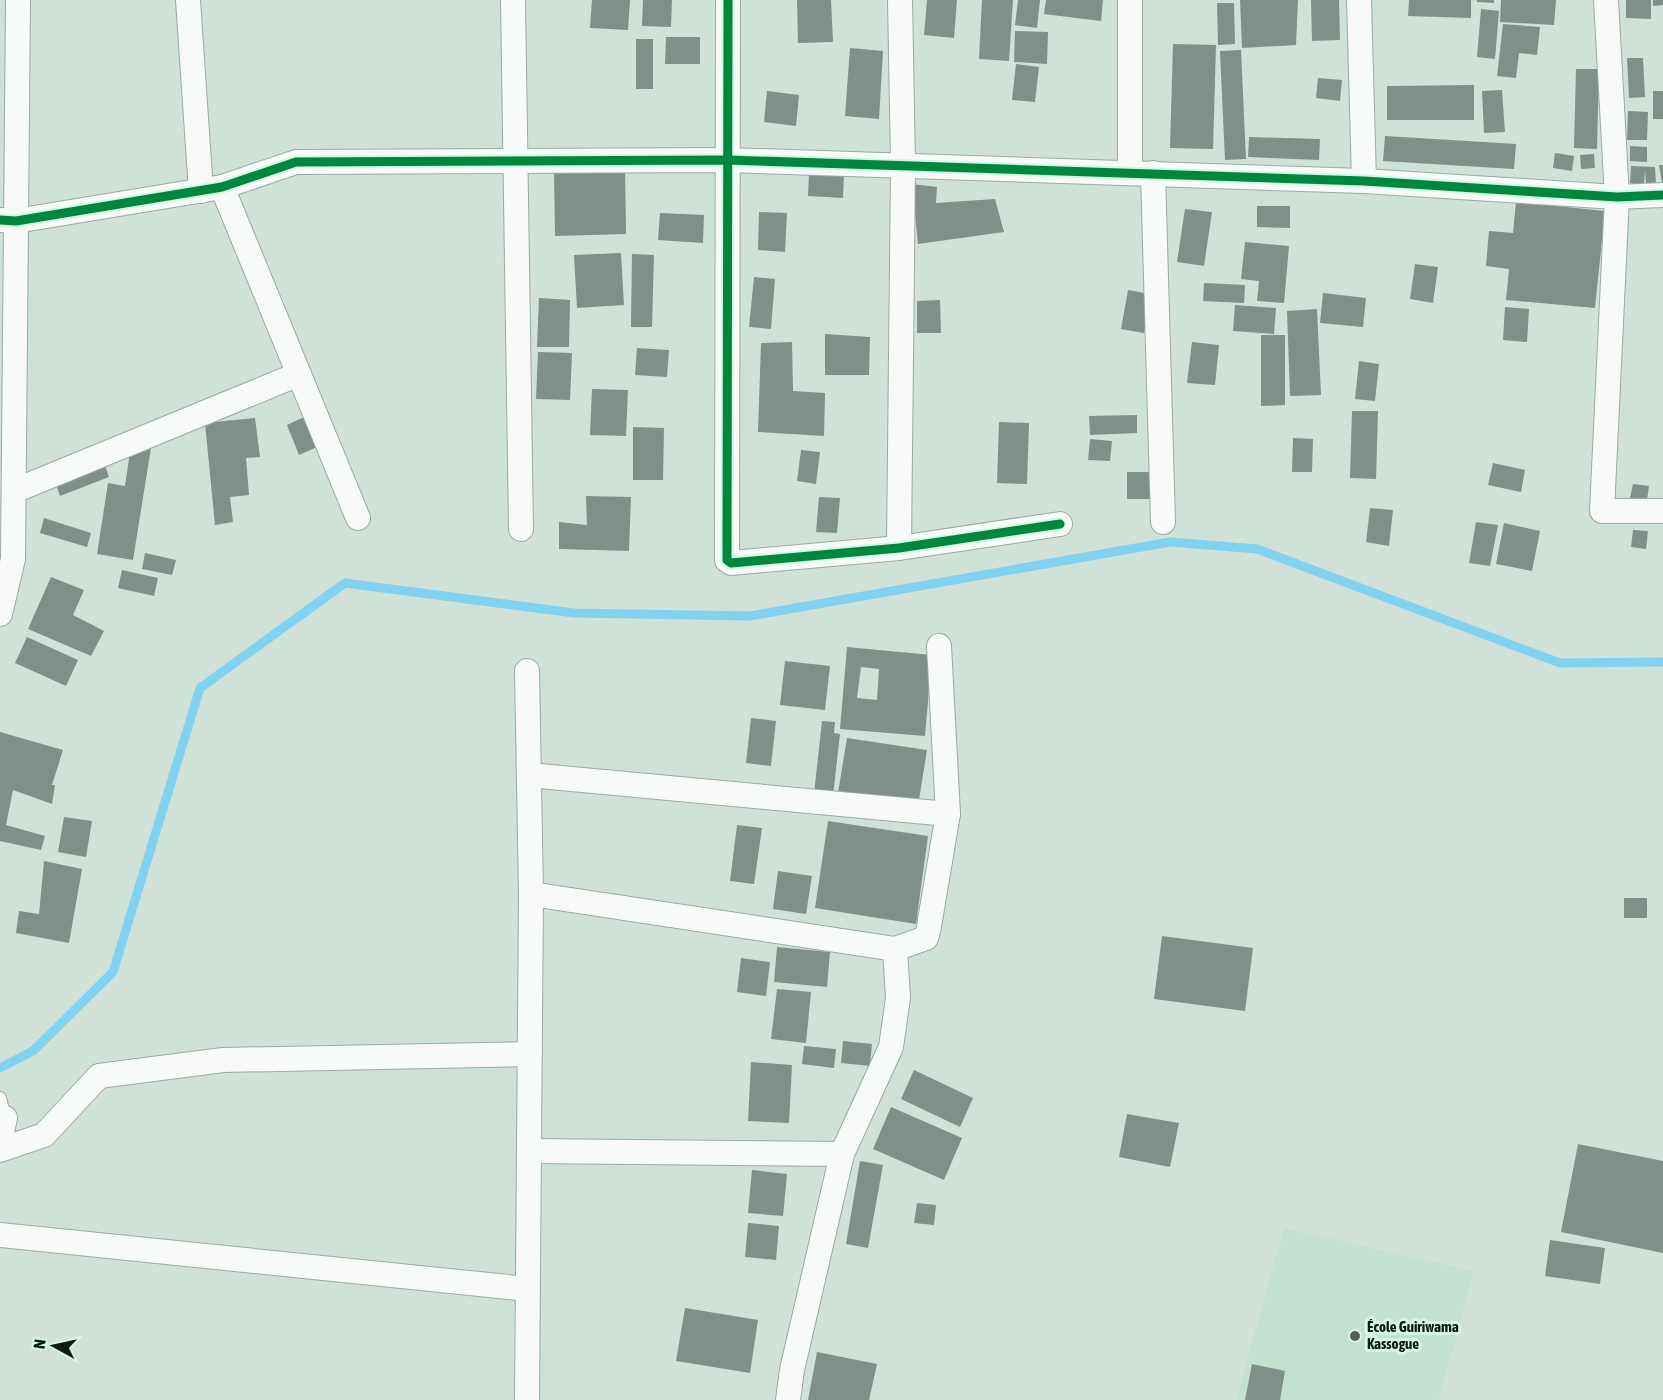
<svg xmlns="http://www.w3.org/2000/svg" width="1663" height="1400" font-family="'Asap Condensed',sans-serif">
  <style>
    .built { fill: #c3e1d1 }
    .lines { fill: none; stroke-linecap: round; stroke-linejoin: round }
    .stream { stroke: #81d2f0; stroke-width: 9 }
    .building { fill: #818f8b; fill-rule: evenodd }
    .lane-casing { stroke: #9ca9a2; stroke-width: 14 }
    .street-casing { stroke: #9ca9a2; stroke-width: 26 }
    .lane { stroke: #f8faf9; stroke-width: 12 }
    .street { stroke: #f8faf9; stroke-width: 24 }
    .cycleway-casing { stroke: #d5f6e5; stroke-width: 13 }
    .cycleway { stroke: #00873e; stroke-width: 9 }
    .poi-dot { fill: #515f58; stroke: #d5f6e5; stroke-width: 2 }
    .labels { text-anchor: middle; stroke-width: 6; stroke-linejoin: round; paint-order: stroke }
    .poi-label { font-size: 15px; font-weight: bold; fill: #0d1913; stroke: #d5f6e5; text-anchor: start }
  </style>
  <rect width="100%" height="100%" fill="#d0e1d8"/>
  <path class="built" d="M 1284,1228 L 1474,1271 L 1439,1400 L 1236,1400 Z"/>
  <g class="lines">
    <path class="stream" d="M 0,1068 L 33,1051 L 113,972 L 200,688 L 345,583 L 574,613 L 750,616 L 1170,542 L 1257,549 L 1560,663 L 1663,662"/>
  </g>
  <g class="building">
    <path d="M 592,0 L 630,0 L 628,30 L 590,28 Z"/>
    <path d="M 643,0 L 672,0 L 671,27 L 642,26 Z"/>
    <path d="M 797,0 L 831,0 L 833,42 L 798,43 Z"/>
    <path d="M 927,0 L 957,0 L 954,38 L 924,35 Z"/>
    <path d="M 982,0 L 1013,0 L 1009,61 L 979,59 Z"/>
    <path d="M 1018,0 L 1040,0 L 1037,28 L 1015,25 Z"/>
    <path d="M 1046,0 L 1103,0 L 1101,21 L 1044,14 Z"/>
    <path d="M 1240,0 L 1298,0 L 1296,45 L 1242,48 Z"/>
    <path d="M 1311,0 L 1339,0 L 1340,40 L 1312,41 Z"/>
    <path d="M 1409,0 L 1471,0 L 1471,18 L 1408,16 Z"/>
    <path d="M 1477,0 L 1494,0 L 1494,3 L 1477,2 Z"/>
    <path d="M 1501,0 L 1556,0 L 1554,25 L 1500,22 Z"/>
    <path d="M 1626,0 L 1651,0 L 1651,19 L 1626,18 Z"/>
    <path d="M 1653,0 L 1663,0 L 1663,5 L 1653,6 Z"/>
    <path d="M 1217,3 L 1234,3 L 1235,44 L 1218,45 Z"/>
    <path d="M 1481,9 L 1499,11 L 1495,59 L 1477,57 Z"/>
    <path d="M 1503,24 L 1540,27 L 1537,55 L 1519,53 L 1516,78 L 1497,76 Z"/>
    <path d="M 1015,31 L 1048,32 L 1047,64 L 1014,62 Z"/>
    <path d="M 666,37 L 700,37 L 700,64 L 665,64 Z"/>
    <rect x="636" y="39" width="17" height="50"/>
    <path d="M 1173,44 L 1216,45 L 1213,149 L 1170,148 Z"/>
    <path d="M 850,48 L 883,51 L 879,119 L 845,116 Z"/>
    <path d="M 1241,50 L 1246,159 L 1225,160 L 1220,51 Z"/>
    <path d="M 1627,58 L 1643,58 L 1645,97 L 1629,98 Z"/>
    <path d="M 1016,64 L 1039,67 L 1035,102 L 1012,100 Z"/>
    <path d="M 1576,69 L 1599,69 L 1597,149 L 1574,148 Z"/>
    <path d="M 1318,78 L 1342,80 L 1340,101 L 1316,98 Z"/>
    <path d="M 1474,85 L 1474,120 L 1387,120 L 1387,86 Z"/>
    <path d="M 1502,90 L 1505,132 L 1484,133 L 1482,91 Z"/>
    <path d="M 767,91 L 799,95 L 796,126 L 764,122 Z"/>
    <rect x="1653" y="91" width="10" height="28"/>
    <path d="M 1628,111 L 1648,112 L 1647,140 L 1627,140 Z"/>
    <path d="M 1385,136 L 1516,144 L 1514,169 L 1383,161 Z"/>
    <path d="M 1249,137 L 1320,139 L 1319,160 L 1248,157 Z"/>
    <path d="M 1630,146 L 1647,147 L 1647,162 L 1630,161 Z"/>
    <path d="M 1555,153 L 1574,156 L 1572,171 L 1553,168 Z"/>
    <path d="M 1594,154 L 1595,168 L 1581,169 L 1580,155 Z"/>
    <path d="M 1659,165 L 1663,165 L 1663,183 L 1662,183 Z"/>
    <path d="M 1631,166 L 1655,167 L 1656,183 L 1646,184 L 1645,170 L 1644,185 L 1630,183 Z"/>
    <path d="M 625,169 L 626,234 L 555,236 L 554,170 Z"/>
    <path d="M 809,172 L 844,174 L 843,198 L 808,196 Z"/>
    <path d="M 912,184 L 937,187 L 936,203 L 995,199 L 1004,232 L 918,244 Z"/>
    <path d="M 1516,202 L 1605,211 L 1595,308 L 1506,300 L 1509,269 L 1486,266 L 1489,231 L 1513,233 Z"/>
    <path d="M 1257,206 L 1290,206 L 1290,228 L 1257,227 Z"/>
    <path d="M 1185,209 L 1212,212 L 1204,266 L 1177,262 Z"/>
    <path d="M 759,212 L 787,213 L 785,252 L 758,250 Z"/>
    <path d="M 660,213 L 704,215 L 703,243 L 658,240 Z"/>
    <path d="M 1245,242 L 1289,246 L 1284,303 L 1257,301 L 1259,281 L 1241,279 Z"/>
    <path d="M 621,253 L 624,305 L 577,308 L 574,255 Z"/>
    <path d="M 632,254 L 654,255 L 652,327 L 631,327 Z"/>
    <path d="M 1415,264 L 1438,267 L 1433,303 L 1410,299 Z"/>
    <path d="M 754,277 L 775,279 L 771,329 L 749,327 Z"/>
    <path d="M 1204,283 L 1245,285 L 1244,303 L 1203,301 Z"/>
    <path d="M 1128,290 L 1150,294 L 1144,333 L 1121,329 Z"/>
    <path d="M 1323,293 L 1366,298 L 1363,327 L 1320,323 Z"/>
    <path d="M 539,298 L 570,300 L 569,347 L 537,347 Z"/>
    <path d="M 940,300 L 941,333 L 917,333 L 917,301 Z"/>
    <path d="M 1235,305 L 1276,308 L 1274,334 L 1233,331 Z"/>
    <path d="M 1505,307 L 1529,309 L 1527,342 L 1503,340 Z"/>
    <path d="M 1317,309 L 1321,395 L 1290,396 L 1287,311 Z"/>
    <path d="M 825,334 L 870,337 L 869,375 L 825,375 Z"/>
    <path d="M 1261,335 L 1285,335 L 1285,405 L 1261,406 Z"/>
    <path d="M 792,342 L 793,391 L 825,393 L 824,436 L 758,432 L 761,343 Z"/>
    <path d="M 1192,342 L 1219,345 L 1215,385 L 1187,383 Z"/>
    <path d="M 637,348 L 669,350 L 667,377 L 635,375 Z"/>
    <path d="M 538,352 L 572,353 L 570,400 L 536,399 Z"/>
    <path d="M 1359,361 L 1379,364 L 1375,401 L 1355,399 Z"/>
    <path d="M 592,389 L 628,390 L 626,436 L 590,435 Z"/>
    <path d="M 1352,411 L 1378,411 L 1376,479 L 1350,478 Z"/>
    <path d="M 1137,415 L 1137,433 L 1090,435 L 1089,416 Z"/>
    <path d="M 304,417 L 317,447 L 299,455 L 287,425 Z"/>
    <path d="M 255,418 L 260,457 L 246,458 L 249,495 L 230,497 L 233,522 L 215,525 L 205,423 Z"/>
    <path d="M 999,422 L 1029,423 L 1027,484 L 997,483 Z"/>
    <path d="M 633,427 L 664,428 L 663,480 L 633,480 Z"/>
    <path d="M 1293,438 L 1313,439 L 1312,472 L 1292,472 Z"/>
    <path d="M 1090,439 L 1112,441 L 1110,461 L 1088,460 Z"/>
    <path d="M 131,445 L 151,448 L 133,560 L 97,554 L 108,483 L 125,486 Z"/>
    <path d="M 801,450 L 820,452 L 816,484 L 797,481 Z"/>
    <path d="M 103,460 L 109,477 L 60,496 L 54,479 Z"/>
    <path d="M 1493,463 L 1525,470 L 1521,492 L 1488,485 Z"/>
    <rect x="1127" y="472" width="23" height="27"/>
    <path d="M 1633,484 L 1649,486 L 1647,500 L 1630,498 Z"/>
    <path d="M 586,496 L 631,497 L 629,551 L 559,549 L 559,522 L 587,525 Z"/>
    <path d="M 819,497 L 840,498 L 837,533 L 816,532 Z"/>
    <path d="M 1370,508 L 1393,510 L 1389,546 L 1366,542 Z"/>
    <path d="M 44,518 L 91,533 L 87,547 L 40,533 Z"/>
    <path d="M 1476,522 L 1498,525 L 1490,566 L 1469,563 Z"/>
    <path d="M 1504,523 L 1540,531 L 1532,571 L 1496,564 Z"/>
    <path d="M 1633,530 L 1648,531 L 1646,549 L 1631,547 Z"/>
    <path d="M 145,553 L 176,560 L 172,575 L 142,569 Z"/>
    <path d="M 122,570 L 158,578 L 154,596 L 118,588 Z"/>
    <path d="M 51,577 L 84,590 L 73,615 L 104,631 L 91,656 L 28,629 Z"/>
    <path d="M 27,637 L 78,660 L 66,686 L 15,663 Z"/>
    <path d="M 847,647 L 932,655 L 925,736 L 840,729 ZM 861,667 L 879,669 L 877,700 L 857,698 Z"/>
    <path d="M 785,661 L 830,666 L 825,710 L 780,705 Z"/>
    <path d="M 751,718 L 776,721 L 771,766 L 746,763 Z"/>
    <path d="M 822,721 L 835,722 L 834,733 L 840,734 L 833,796 L 814,794 Z"/>
    <path d="M 0,732 L 63,750 L 52,785 L 55,785 L 52,804 L 13,790 L 6,825 L 45,836 L 41,850 L 0,841 Z"/>
    <path d="M 847,738 L 927,750 L 918,806 L 838,793 Z"/>
    <path d="M 64,817 L 92,821 L 86,857 L 58,852 Z"/>
    <path d="M 828,821 L 928,836 L 916,924 L 815,908 Z"/>
    <path d="M 737,825 L 762,828 L 754,884 L 730,881 Z"/>
    <path d="M 44,861 L 82,869 L 69,943 L 16,933 L 19,911 L 39,914 Z"/>
    <path d="M 778,871 L 812,876 L 806,914 L 773,909 Z"/>
    <rect x="1624" y="898" width="23" height="20"/>
    <path d="M 1162,936 L 1253,948 L 1245,1011 L 1154,999 Z"/>
    <path d="M 777,947 L 830,952 L 827,987 L 774,982 Z"/>
    <path d="M 741,958 L 770,962 L 766,996 L 737,992 Z"/>
    <path d="M 777,989 L 811,992 L 806,1043 L 771,1039 Z"/>
    <path d="M 843,1041 L 872,1044 L 870,1066 L 841,1063 Z"/>
    <path d="M 804,1046 L 836,1049 L 834,1068 L 802,1064 Z"/>
    <path d="M 751,1062 L 792,1065 L 789,1123 L 748,1121 Z"/>
    <path d="M 914,1070 L 973,1098 L 960,1127 L 901,1099 Z"/>
    <path d="M 891,1107 L 962,1138 L 944,1180 L 873,1149 Z"/>
    <path d="M 1127,1114 L 1179,1123 L 1170,1167 L 1119,1157 Z"/>
    <path d="M 1578,1144 L 1663,1161 L 1663,1253 L 1561,1232 Z"/>
    <path d="M 860,1161 L 883,1165 L 868,1248 L 846,1244 Z"/>
    <path d="M 752,1170 L 787,1174 L 783,1216 L 748,1213 Z"/>
    <path d="M 917,1203 L 936,1205 L 934,1225 L 914,1223 Z"/>
    <path d="M 748,1223 L 779,1226 L 776,1260 L 745,1257 Z"/>
    <path d="M 1550,1240 L 1605,1248 L 1600,1284 L 1545,1276 Z"/>
    <path d="M 685,1308 L 758,1320 L 750,1373 L 676,1361 Z"/>
    <path d="M 817,1352 L 877,1364 L 869,1400 L 808,1400 Z"/>
    <path d="M 1252,1364 L 1285,1371 L 1280,1400 L 1245,1400 Z"/>
  </g>
  <g class="lines">
    <g class="lane-casing">
      <path id="lane" d="M 0,1098 L 5,1118"/>
    </g>
    <g class="street-casing">
      <g id="street">
        <path d="M 188,0 L 201,191"/>
        <path d="M 513,0 L 521,529"/>
        <path d="M 728,0 L 727,560 L 731,563 L 899,548 L 1060,524"/>
        <path d="M 1359,0 L 1364,181"/>
        <path d="M 1606,0 L 1617,197 L 1602,511 L 1663,511"/>
        <path d="M 1130,173 L 1130,0"/>
        <path d="M 1153,173 L 1163,522"/>
        <path d="M 222,187 L 358,518"/>
        <path d="M 0,220 L 16,221 L 222,187 L 296,162 L 728,160 L 1364,181 L 1617,197 L 1663,195"/>
        <path d="M 14,491 L 299,374"/>
        <path d="M 899,548 L 903,165 L 900,0"/>
        <path d="M 0,614 L 13,559 L 18,0"/>
        <path d="M 529,775 L 948,814"/>
        <path d="M 531,894 L 895,949 L 926,938 L 928,932 L 948,814 L 939,646"/>
        <path d="M 0,1140 L 5,1118"/>
        <path d="M 0,1150 L 44,1135 L 99,1076 L 223,1060 L 530,1054"/>
        <path d="M 529,1151 L 842,1154"/>
        <path d="M 0,1235 L 528,1289"/>
        <path d="M 527,1400 L 531,894 L 527,671"/>
        <path d="M 788,1400 L 792,1370 L 842,1154 L 891,1047 L 898,998 L 895,949"/>
      </g>
    </g>
    <use href="#lane" class="lane"/>
    <use href="#street" class="street"/>
    <g class="cycleway-casing">
      <g id="cycleway">
        <path d="M 728,0 L 727,560 L 731,563 L 899,548 L 1060,524"/>
        <path d="M 0,220 L 16,221 L 222,187 L 296,162 L 728,160 L 1364,181 L 1617,197 L 1663,195"/>
      </g>
    </g>
    <use href="#cycleway" class="cycleway"/>
  </g>
  <circle class="poi-dot" cx="1355" cy="1336" r="6"/>
  <g class="labels">
    <g class="poi-label">
      <text x="1367" y="1332">École Guiriwama<tspan x="1367" dy="17">Kassogue</tspan></text>
    </g>
  </g>
  <g transform="translate(54 1346) rotate(278)" stroke="#d5f6e5" stroke-width="4.5" paint-order="stroke">
  <path d="M0-4.5L10 22L0 15L-10 22Z" fill="#0d1913"/>
  <text y="-9" font-size="16" font-weight="bold" text-anchor="middle" fill="#0d1913">N</text>
  </g>
</svg>
